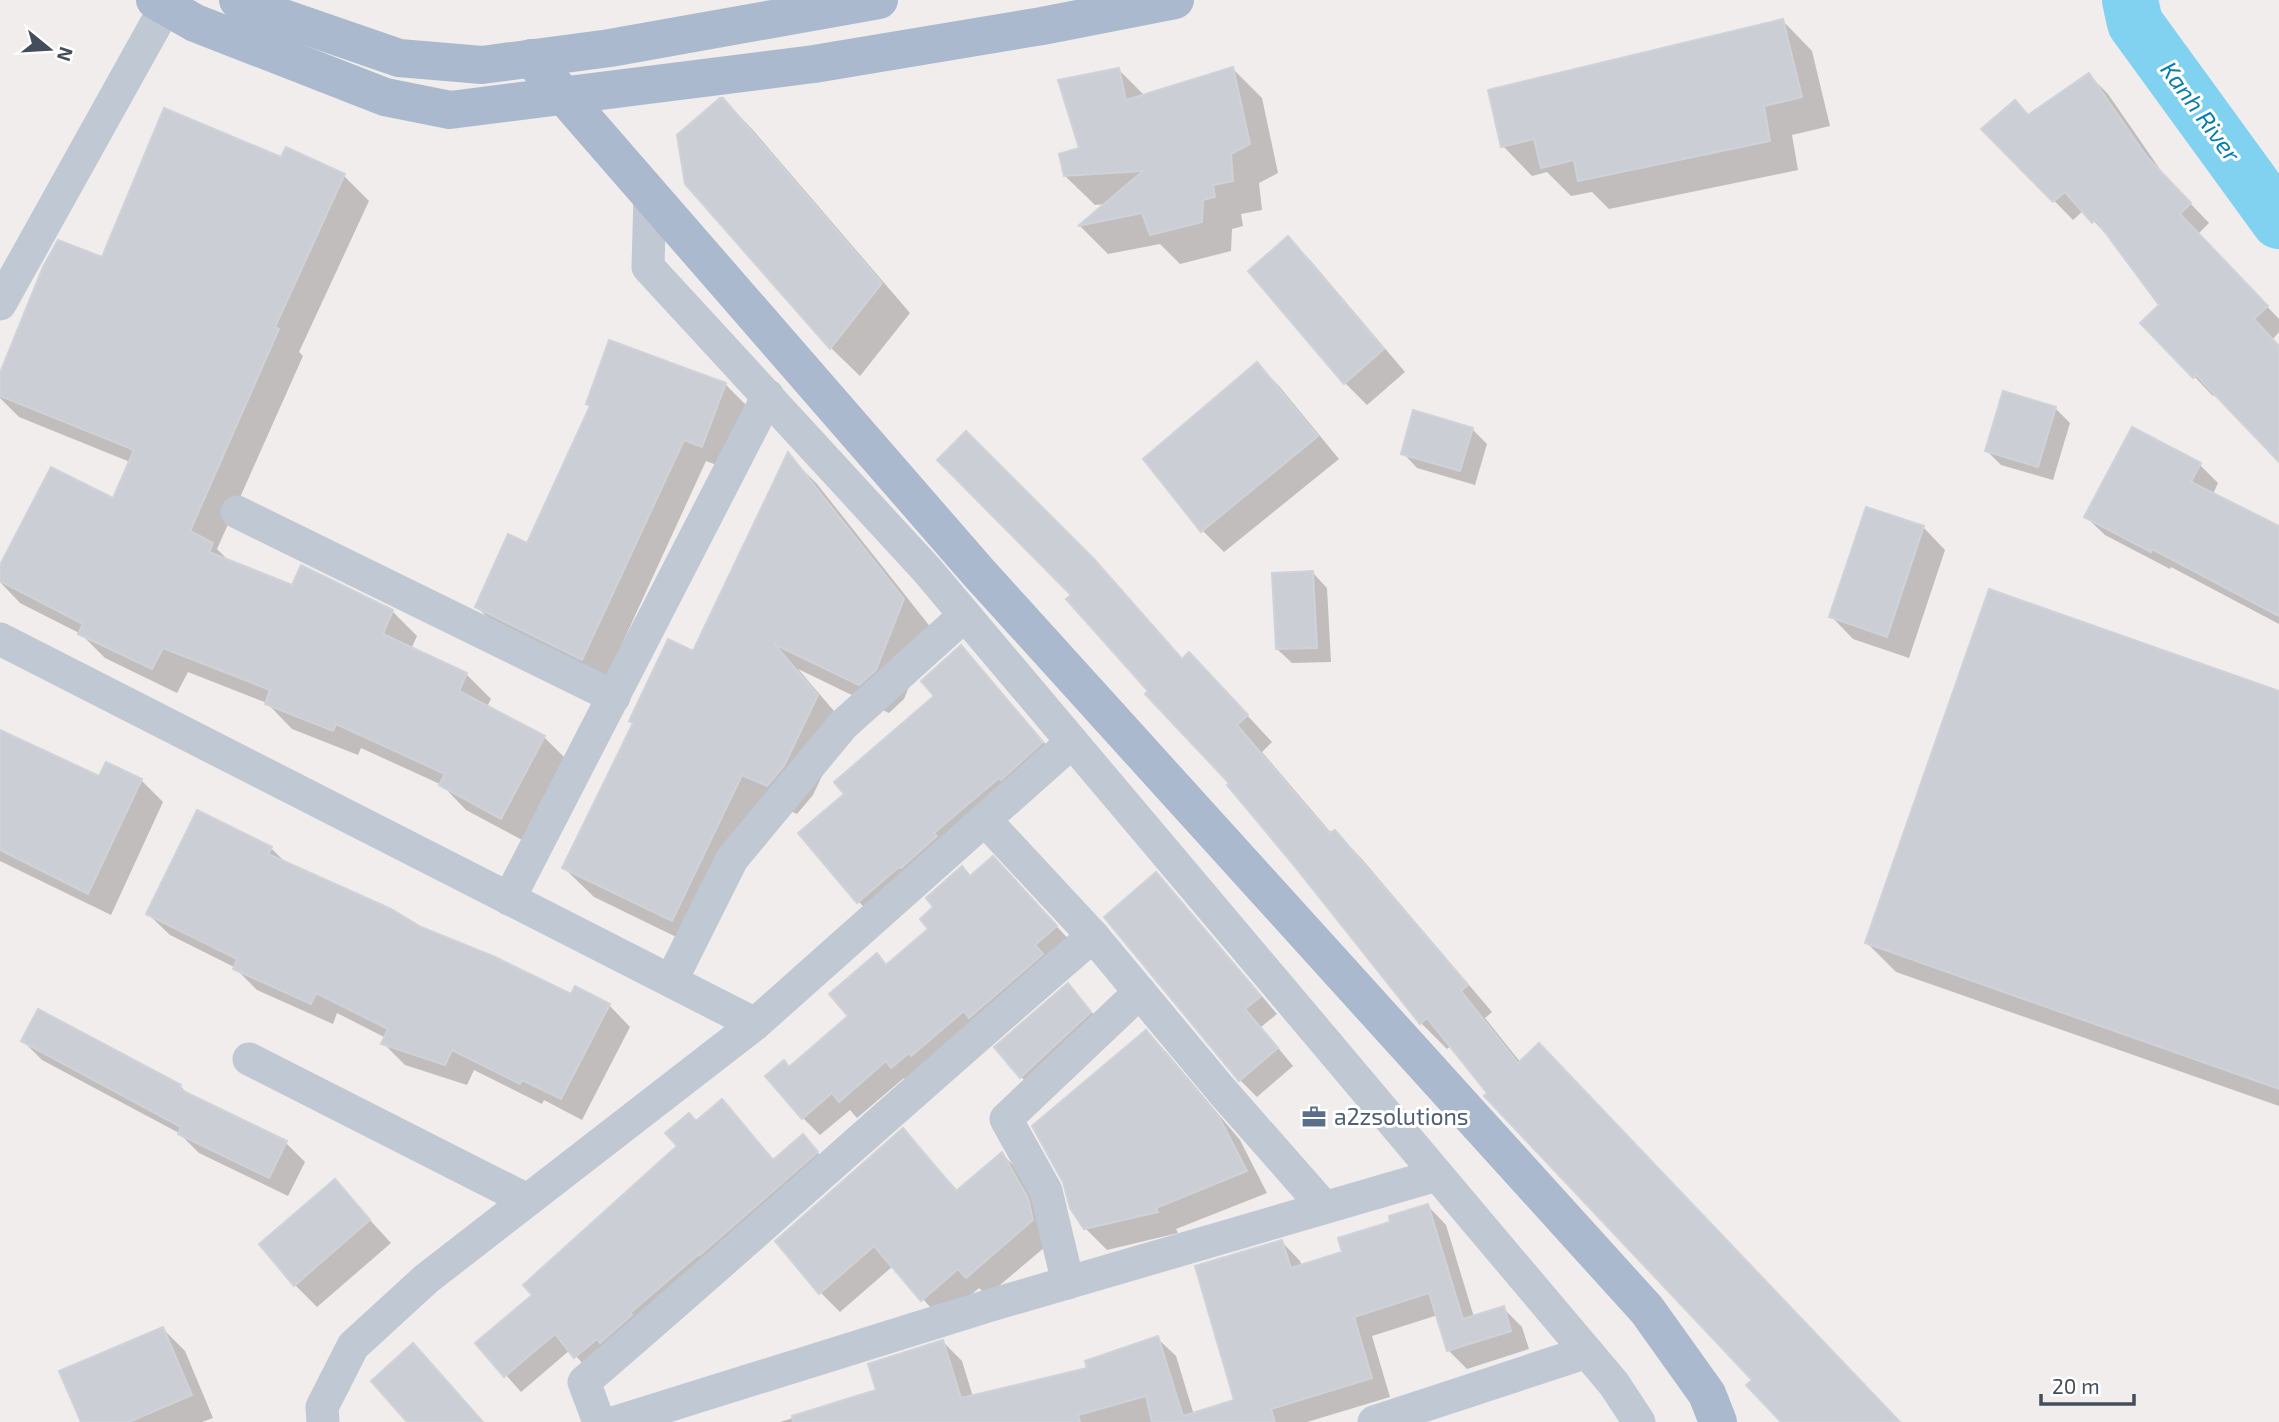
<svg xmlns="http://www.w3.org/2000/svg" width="2279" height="1422" font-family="'Exo 2',sans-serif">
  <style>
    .shadow { fill: #0003 }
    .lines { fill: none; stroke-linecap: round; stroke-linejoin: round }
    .river { stroke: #81d1f1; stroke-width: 56 }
    .building { fill: #cbced5; stroke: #d0d2d9; stroke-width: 2 }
    .minor { stroke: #bfc8d3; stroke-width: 33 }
    .major { stroke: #aab9ce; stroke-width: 38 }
    .labels { text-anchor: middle; stroke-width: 6; stroke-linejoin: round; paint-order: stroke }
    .service-label { font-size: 23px; fill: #4e5e75; stroke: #fff; text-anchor: start }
    .water-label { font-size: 24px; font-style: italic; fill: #047daf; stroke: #fff }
  </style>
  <rect width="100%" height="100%" fill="#f0edec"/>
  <g class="shadow">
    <path d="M 1783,21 L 1812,51 L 1830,126 L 1792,135 L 1798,170 L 1609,209 L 1592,192 L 1571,196 L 1547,172 L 1532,176 L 1503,146 Z"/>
    <path d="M 1233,69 L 1262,98 L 1278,173 L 1259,183 L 1262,210 L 1241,214 L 1243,226 L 1232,229 L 1231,251 L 1180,264 L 1160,244 L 1108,254 L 1080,226 L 1107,204 L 1095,205 L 1065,176 L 1081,149 L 1119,70 L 1145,96 Z"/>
    <path d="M 2089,75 L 2108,94 L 2166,178 L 2209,223 L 2198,234 L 2279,319 L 2279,332 L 2272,340 L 2279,347 L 2279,461 L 2216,393 L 2213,396 L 2143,323 L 2161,305 L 2112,241 L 2084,210 L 2073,220 L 1984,129 L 2030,117 Z"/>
    <path d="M 723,99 L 752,129 L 910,313 L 860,376 L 831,348 L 687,183 Z"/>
    <path d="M 282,160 L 344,176 L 369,201 L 299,352 L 303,356 L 217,549 L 230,562 L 293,587 L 392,611 L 417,636 L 411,649 L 466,674 L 491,699 L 487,707 L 544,737 L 569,762 L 526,842 L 466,810 L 442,785 L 361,748 L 358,755 L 292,729 L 267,703 L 188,672 L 177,693 L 105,658 L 81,634 L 20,603 L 0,582 L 0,569 L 113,501 L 130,462 L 19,417 L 0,398 L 0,378 L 103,260 Z"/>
    <path d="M 1288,238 L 1310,260 L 1405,372 L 1367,405 L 1345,383 L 1250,271 Z"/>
    <path d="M 1257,364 L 1279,386 L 1339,459 L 1224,552 L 1202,530 Z"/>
    <path d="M 725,384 L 747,406 L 724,468 L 706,461 L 605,681 L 499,629 L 477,607 L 527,545 L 591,407 L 588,404 Z"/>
    <path d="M 2055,408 L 2070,423 L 2053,480 L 2001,465 L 1987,451 Z"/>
    <path d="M 1472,429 L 1487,444 L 1475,485 L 1417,468 L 1403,453 Z"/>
    <path d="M 966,433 L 1119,588 L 1184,660 L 1215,681 L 1272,742 L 1262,752 L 1332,834 L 1335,832 L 1361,858 L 1492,1012 L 1485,1018 L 1521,1063 L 1899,1422 L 1783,1422 L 1754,1380 L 1489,1093 L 1451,1046 L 1447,1049 L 1421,1023 L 1231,784 L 1150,691 L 1073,595 Z"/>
    <path d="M 788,455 L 817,484 L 932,629 L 904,699 L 889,713 L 798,669 L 846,725 L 813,795 L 797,814 L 772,803 L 701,949 L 594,897 L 564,868 L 694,653 Z"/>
    <path d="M 2200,465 L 2218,483 L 2213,494 L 2279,528 L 2279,624 L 2171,567 L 2170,569 L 2105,535 L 2086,517 Z"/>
    <path d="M 1923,527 L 1945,550 L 1909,658 L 1853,639 L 1831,616 Z"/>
    <path d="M 1313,573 L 1327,588 L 1331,662 L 1292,663 L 1277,649 Z"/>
    <path d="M 961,647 L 978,665 L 1060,761 L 876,919 L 858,901 L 846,794 L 936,696 Z"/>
    <path d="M 2279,693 L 2279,1106 L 1896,972 L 1867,943 Z"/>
    <path d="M 0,733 L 100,778 L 141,780 L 163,802 L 111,915 L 0,861 Z"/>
    <path d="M 271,848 L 286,863 L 420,928 L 571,997 L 609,1005 L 630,1027 L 582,1120 L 544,1100 L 542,1104 L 474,1070 L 467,1085 L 405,1065 L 384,1044 L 386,1038 L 337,1013 L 333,1024 L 257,990 L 234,967 L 170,935 L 148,914 Z"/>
    <path d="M 1156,874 L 1173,891 L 1277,1014 L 1261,1027 L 1293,1066 L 1257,1097 L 1240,1080 Z"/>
    <path d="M 1010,876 L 1073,944 L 910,1084 L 904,1078 L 857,1118 L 850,1110 L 820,1135 L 803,1118 L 790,1068 L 850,1016 L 887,966 L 931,930 L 971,877 Z"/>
    <path d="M 1068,986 L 1105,1027 L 1036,1091 L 1021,1077 Z"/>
    <path d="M 39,1011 L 180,1086 L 189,1095 L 286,1143 L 305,1162 L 288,1196 L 199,1153 L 179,1133 L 42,1060 L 23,1041 Z"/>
    <path d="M 1146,1032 L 1167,1053 L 1240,1140 L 1267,1193 L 1176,1229 L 1178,1233 L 1107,1250 L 1085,1228 Z"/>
    <path d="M 722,1101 L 775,1161 L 803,1137 L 832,1168 L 591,1372 L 570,1350 L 521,1392 L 478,1343 L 534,1295 L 679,1146 L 696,1123 Z"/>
    <path d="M 903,1130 L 958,1191 L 1002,1154 L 1022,1174 L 1052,1241 L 987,1296 L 979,1288 L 942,1320 L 893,1266 L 840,1312 L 820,1292 Z"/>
    <path d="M 334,1181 L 391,1243 L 317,1307 L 295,1285 Z"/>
    <path d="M 1428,1206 L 1446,1225 L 1474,1317 L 1503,1308 L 1522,1327 L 1529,1349 L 1467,1369 L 1448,1350 L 1438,1315 L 1372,1336 L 1390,1397 L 1307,1422 L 780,1422 L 878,1392 L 943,1342 L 962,1361 L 973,1397 L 1090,1369 L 1157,1338 L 1176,1356 L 1194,1415 L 1236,1401 L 1282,1242 L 1300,1261 L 1302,1266 L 1344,1253 L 1393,1223 Z"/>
    <path d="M 163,1329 L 185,1351 L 213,1418 L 202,1422 L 83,1422 Z"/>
  </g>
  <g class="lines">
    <path class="river" d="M 2130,0 L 2135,23 L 2279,221"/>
  </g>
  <g class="building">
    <path d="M 1783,19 L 1802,97 L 1764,106 L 1770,141 L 1578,181 L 1574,160 L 1541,168 L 1534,139 L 1501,147 L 1488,90 Z"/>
    <path d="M 1233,67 L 1250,144 L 1231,154 L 1233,181 L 1213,185 L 1215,197 L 1203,200 L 1202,222 L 1150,235 L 1142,213 L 1078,226 L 1143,171 L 1064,176 L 1059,154 L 1079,148 L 1058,80 L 1119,68 L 1126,100 Z"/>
    <path d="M 2089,73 L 2147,157 L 2191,203 L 2180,214 L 2268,306 L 2254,319 L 2279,346 L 2279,462 L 2196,375 L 2193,378 L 2140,323 L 2159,305 L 2096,220 L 2092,223 L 2065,192 L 2053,202 L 1981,129 L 2015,100 L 2028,115 Z"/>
    <path d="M 720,98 L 723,98 L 882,283 L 830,349 L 685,184 L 677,135 Z"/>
    <path d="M 164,108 L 281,157 L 286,147 L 345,174 L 275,327 L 279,329 L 190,531 L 213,543 L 209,552 L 292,585 L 301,565 L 393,610 L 383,634 L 467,673 L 459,691 L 545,736 L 501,819 L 439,785 L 445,774 L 336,724 L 333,731 L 265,704 L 270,690 L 163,648 L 152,669 L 78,634 L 83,624 L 0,581 L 0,565 L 51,467 L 113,498 L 134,450 L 0,396 L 0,373 L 43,267 L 58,240 L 102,257 Z"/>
    <path d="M 1288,236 L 1384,349 L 1344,384 L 1248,271 Z"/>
    <path d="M 609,340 L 726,383 L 702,447 L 684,440 L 582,660 L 475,607 L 508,534 L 527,543 L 590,406 L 586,404 Z"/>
    <path d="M 1257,362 L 1318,436 L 1201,532 L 1143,459 Z"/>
    <path d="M 2003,391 L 2056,407 L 2038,467 L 1985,451 Z"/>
    <path d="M 1413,410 L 1473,428 L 1460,471 L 1401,454 Z"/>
    <path d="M 2132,427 L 2201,463 L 2191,482 L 2279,526 L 2279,616 L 2152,549 L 2151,552 L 2084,517 Z"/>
    <path d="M 966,431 L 1094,559 L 1182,659 L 1189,652 L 1248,715 L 1237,725 L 1329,833 L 1335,830 L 1468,985 L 1461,991 L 1518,1063 L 1539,1043 L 1900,1422 L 1781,1422 L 1746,1385 L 1752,1380 L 1484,1096 L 1487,1093 L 1427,1018 L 1420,1024 L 1292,863 L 1227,785 L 1229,783 L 1145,694 L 1148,691 L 1066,599 L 1071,595 L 937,460 Z"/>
    <path d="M 788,452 L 904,599 L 876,670 L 859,685 L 774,644 L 818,695 L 784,766 L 767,786 L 742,775 L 672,921 L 562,868 L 633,723 L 629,721 L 668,639 L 693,651 Z"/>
    <path d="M 1866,507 L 1924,526 L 1887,637 L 1829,617 Z"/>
    <path d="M 1313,571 L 1317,648 L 1276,649 L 1272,573 Z"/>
    <path d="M 1989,589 L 2279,691 L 2279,1089 L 1865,943 Z"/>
    <path d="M 961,645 L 1043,742 L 1001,780 L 999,778 L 934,833 L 937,836 L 901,868 L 899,867 L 857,903 L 798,833 L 844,794 L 834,782 L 934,696 L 921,681 Z"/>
    <path d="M 0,730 L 99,776 L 106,762 L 142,779 L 88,894 L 0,850 Z"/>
    <path d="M 197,810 L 272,847 L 268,854 L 391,909 L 421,927 L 495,957 L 571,994 L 575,986 L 610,1004 L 561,1099 L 522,1080 L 520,1084 L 452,1050 L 445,1065 L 381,1044 L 388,1029 L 316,993 L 311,1004 L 233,969 L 237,959 L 146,914 Z"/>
    <path d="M 993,856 L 1057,926 L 1035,945 L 1043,954 L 969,1018 L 964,1011 L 911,1056 L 909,1053 L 891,1068 L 886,1061 L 839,1102 L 832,1093 L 802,1119 L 765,1076 L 784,1060 L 789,1067 L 848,1016 L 829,994 L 877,953 L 886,965 L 928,929 L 920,919 L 933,907 L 926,898 L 962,866 L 970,876 Z"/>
    <path d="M 1156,872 L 1261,996 L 1245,1009 L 1278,1048 L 1239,1081 L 1104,917 Z"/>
    <path d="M 1068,983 L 1091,1012 L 1020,1078 L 994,1047 Z"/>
    <path d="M 38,1009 L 181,1085 L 179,1089 L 287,1141 L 269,1178 L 178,1134 L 181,1127 L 21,1041 Z"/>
    <path d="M 1146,1030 L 1219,1117 L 1247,1171 L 1156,1208 L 1158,1212 L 1084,1229 L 1070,1208 L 1063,1182 L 1032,1126 Z"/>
    <path d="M 722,1099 L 773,1160 L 803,1134 L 818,1152 L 700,1255 L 699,1254 L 630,1313 L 632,1315 L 600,1343 L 597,1339 L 574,1358 L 555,1334 L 504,1377 L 475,1343 L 532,1295 L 523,1285 L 677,1146 L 665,1133 L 689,1113 L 696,1121 Z"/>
    <path d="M 903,1128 L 956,1191 L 1002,1152 L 1028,1198 L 1033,1220 L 966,1278 L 958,1269 L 921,1301 L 874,1246 L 819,1294 L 775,1241 Z"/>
    <path d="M 335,1179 L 370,1220 L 294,1286 L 259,1244 Z"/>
    <path d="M 1428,1204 L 1463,1319 L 1504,1306 L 1511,1331 L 1447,1351 L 1429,1293 L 1354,1317 L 1372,1378 L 1271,1409 L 1275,1422 L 1152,1422 L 1146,1396 L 1078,1415 L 1080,1422 L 793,1422 L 792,1416 L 876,1390 L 868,1364 L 943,1340 L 961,1398 L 1087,1368 L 1085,1361 L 1158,1336 L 1183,1416 L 1234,1400 L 1195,1266 L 1282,1240 L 1291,1268 L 1342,1252 L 1338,1238 L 1390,1222 L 1389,1216 Z"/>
    <path d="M 163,1327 L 192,1395 L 129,1422 L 81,1422 L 59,1371 Z"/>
    <path d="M 413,1343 L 483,1422 L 407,1422 L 371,1381 Z"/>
  </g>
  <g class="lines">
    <g class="minor">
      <path d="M 650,196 L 648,267 L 927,570 L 1614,1384 L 1639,1422"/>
      <path d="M 0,304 L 166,6"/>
      <path d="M 237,512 L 614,697"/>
      <path d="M 0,639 L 755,1024"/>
      <path d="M 985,820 L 1093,936 L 1222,1091 L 1324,1207"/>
      <path d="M 509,899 L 768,396"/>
      <path d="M 671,981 L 732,859 L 843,725 L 965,615"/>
      <path d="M 249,1059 L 527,1200"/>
      <path d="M 1068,1283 L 1046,1191 L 1006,1119 L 1140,992"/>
      <path d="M 323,1422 L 322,1407 L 353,1346 L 426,1279 L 755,1024 L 1072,742"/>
      <path d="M 599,1422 L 584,1382 C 755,1235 922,1083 1093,936"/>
      <path d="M 616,1422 L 991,1305 L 1437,1175"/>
      <path d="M 1374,1422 L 1587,1352"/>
    </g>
    <g class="major">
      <path d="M 155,0 L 195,23 L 385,97 L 450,110 L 814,64 L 1042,26 L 1175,0"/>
      <path d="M 238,0 L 260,10 L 399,58 L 482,65 L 610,48 L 879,0"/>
      <path d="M 531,58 L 979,573 L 1647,1310 L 1707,1394 L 1718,1422"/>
    </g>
  </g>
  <defs>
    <g id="office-bare" transform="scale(1.89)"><path d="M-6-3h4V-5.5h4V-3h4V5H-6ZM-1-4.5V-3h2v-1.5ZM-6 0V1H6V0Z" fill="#5c6f8a" stroke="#fff" stroke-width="2.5" paint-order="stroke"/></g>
  </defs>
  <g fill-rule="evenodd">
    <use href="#office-bare" x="1314" y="1117"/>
  </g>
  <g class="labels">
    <g class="service-label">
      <text x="1334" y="1125">a2zsolutions</text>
    </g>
    <g class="water-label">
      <text transform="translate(2200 112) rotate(54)" y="8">Kanh River</text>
    </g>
  </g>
  <g transform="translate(49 49) rotate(108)" stroke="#ffffff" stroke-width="5" paint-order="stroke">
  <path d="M0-5L12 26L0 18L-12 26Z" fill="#444e5b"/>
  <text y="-10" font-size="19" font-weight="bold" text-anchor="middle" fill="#444e5b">N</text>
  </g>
  <path d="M2041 1394v10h93v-10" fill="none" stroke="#444e5b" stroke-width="3.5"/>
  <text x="2052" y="1394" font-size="21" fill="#444e5b" stroke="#ffffff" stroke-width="5" paint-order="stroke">20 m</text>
</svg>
